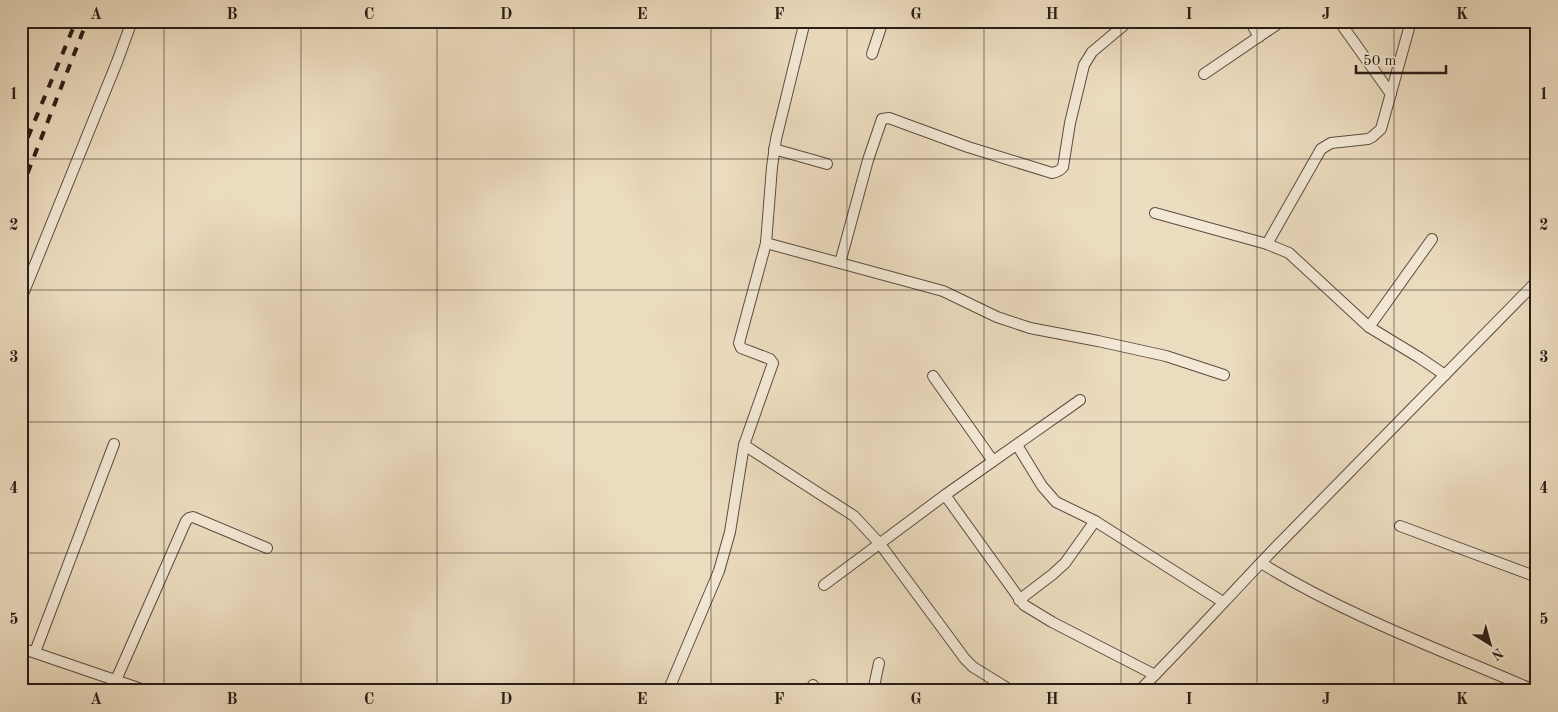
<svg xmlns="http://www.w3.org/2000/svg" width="1558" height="712" font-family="'Old Standard TT',serif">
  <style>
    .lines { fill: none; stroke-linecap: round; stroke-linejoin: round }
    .minor-casing { stroke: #5a4d41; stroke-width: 12 }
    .minor { stroke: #f3e8d5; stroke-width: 10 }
    .rail { stroke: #2a1d17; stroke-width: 4; stroke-dasharray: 9 9; stroke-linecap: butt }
    .grid { fill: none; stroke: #2a1d17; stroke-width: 1; stroke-opacity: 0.55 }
    .neatline { fill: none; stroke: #2a1d17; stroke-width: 2 }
    .grid-label { font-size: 16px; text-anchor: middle; font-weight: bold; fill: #2a1d17 }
  </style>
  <rect width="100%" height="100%" fill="#ecdcbf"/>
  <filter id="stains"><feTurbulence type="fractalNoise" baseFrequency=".004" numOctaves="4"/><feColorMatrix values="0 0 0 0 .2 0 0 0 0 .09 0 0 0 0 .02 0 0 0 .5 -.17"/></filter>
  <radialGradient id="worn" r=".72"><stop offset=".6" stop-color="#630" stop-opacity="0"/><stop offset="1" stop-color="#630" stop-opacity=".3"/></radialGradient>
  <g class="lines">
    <g class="minor-casing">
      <g id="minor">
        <path d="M 1250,21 L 1259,37"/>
        <path d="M 1339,21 L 1391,94"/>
        <path d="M 872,54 L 883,21"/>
        <path d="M 1204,74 L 1282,21"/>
        <path d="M 774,149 L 827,164"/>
        <path d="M 1155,213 L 1267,244 L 1289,253 L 1369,327 L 1420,358 L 1445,375"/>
        <path d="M 766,243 L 943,291 L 997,317 L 1030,328 L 1098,341 L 1166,356 L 1224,375"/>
        <path d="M 1267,244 L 1321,149 L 1331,143 L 1368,139 L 1372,137 L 1381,129 L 1411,21"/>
        <path d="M 840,263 L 868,160 L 882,119 L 889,118 L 968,147 L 1052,173 C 1057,172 1060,171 1063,167 L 1070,123 L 1084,65 L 1092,52 L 1129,21"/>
        <path d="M 21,299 L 117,62 L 132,21"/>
        <path d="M 1369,327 L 1432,239"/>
        <path d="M 933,376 L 993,461"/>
        <path d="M 744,445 L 854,516 L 880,544 L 965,659 L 973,667 L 1012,691"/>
        <path d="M 1017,445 L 1042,486 L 1056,502 L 1095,521 L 1223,602"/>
        <path d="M 945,495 L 1024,605 L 1052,622 L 1155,675"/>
        <path d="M 1400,526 L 1537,577"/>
        <path d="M 1261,563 C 1347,616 1444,651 1536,691"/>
        <path d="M 824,585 L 945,495 L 1080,400"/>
        <path d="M 1019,600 L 1053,574 L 1065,563 L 1095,521"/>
        <path d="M 21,648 L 147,691"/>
        <path d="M 35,652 L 114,444"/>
        <path d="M 116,680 L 186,521 L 189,518 L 193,517 L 267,548"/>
        <path d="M 668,691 L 719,571 L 730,532 L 744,445 L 773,363 L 770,359 L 741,348 L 739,343 L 766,243 L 772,167 L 776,139 L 805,21"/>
        <path d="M 811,691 L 813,685"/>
        <path d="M 873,691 L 879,663"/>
        <path d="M 1139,691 C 1186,644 1229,596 1275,548 C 1362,459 1450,370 1537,281"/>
      </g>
    </g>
    <use href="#minor" class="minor"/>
    <g class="rail">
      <path d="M 21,154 L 76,21"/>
      <path d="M 21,190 L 87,21"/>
    </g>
  </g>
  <path class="grid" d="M 164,21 L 164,691M 301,21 L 301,691M 437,21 L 437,691M 574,21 L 574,691M 711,21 L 711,691M 847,21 L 847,691M 984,21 L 984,691M 1121,21 L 1121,691M 1257,21 L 1257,691M 1394,21 L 1394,691M 21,159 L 1537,159M 21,290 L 1537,290M 21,422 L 1537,422M 21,553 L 1537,553"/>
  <rect width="1558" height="712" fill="none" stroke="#ecdcbf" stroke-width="55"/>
  <g transform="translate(1490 644) rotate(143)" stroke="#f3e8d5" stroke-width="4" paint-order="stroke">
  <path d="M0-4L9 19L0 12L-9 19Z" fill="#2a1d17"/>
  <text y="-8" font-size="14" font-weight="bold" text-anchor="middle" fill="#2a1d17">N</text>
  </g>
  <path d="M1356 65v8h90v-8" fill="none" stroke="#2a1d17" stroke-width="2.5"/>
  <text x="1363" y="65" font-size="15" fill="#2a1d17" stroke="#f3e8d5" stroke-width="4" paint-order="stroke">50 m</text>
  <rect x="28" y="28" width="1502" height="656" class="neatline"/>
  <g class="grid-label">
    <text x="96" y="19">A</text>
    <text x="232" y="19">B</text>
    <text x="369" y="19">C</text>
    <text x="506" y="19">D</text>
    <text x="642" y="19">E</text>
    <text x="779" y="19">F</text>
    <text x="916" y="19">G</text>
    <text x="1052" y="19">H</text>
    <text x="1189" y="19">I</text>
    <text x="1326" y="19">J</text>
    <text x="1462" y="19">K</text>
    <text x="14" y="99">1</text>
    <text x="1544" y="99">1</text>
    <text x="14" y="230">2</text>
    <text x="1544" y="230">2</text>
    <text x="14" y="362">3</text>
    <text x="1544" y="362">3</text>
    <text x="14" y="493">4</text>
    <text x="1544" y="493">4</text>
    <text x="14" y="624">5</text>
    <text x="1544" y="624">5</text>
    <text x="96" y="704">A</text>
    <text x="232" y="704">B</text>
    <text x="369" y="704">C</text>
    <text x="506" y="704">D</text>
    <text x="642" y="704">E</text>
    <text x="779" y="704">F</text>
    <text x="916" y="704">G</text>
    <text x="1052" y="704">H</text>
    <text x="1189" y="704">I</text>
    <text x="1326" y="704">J</text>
    <text x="1462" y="704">K</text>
  </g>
  <rect width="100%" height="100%" filter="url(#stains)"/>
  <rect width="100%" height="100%" fill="url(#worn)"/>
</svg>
